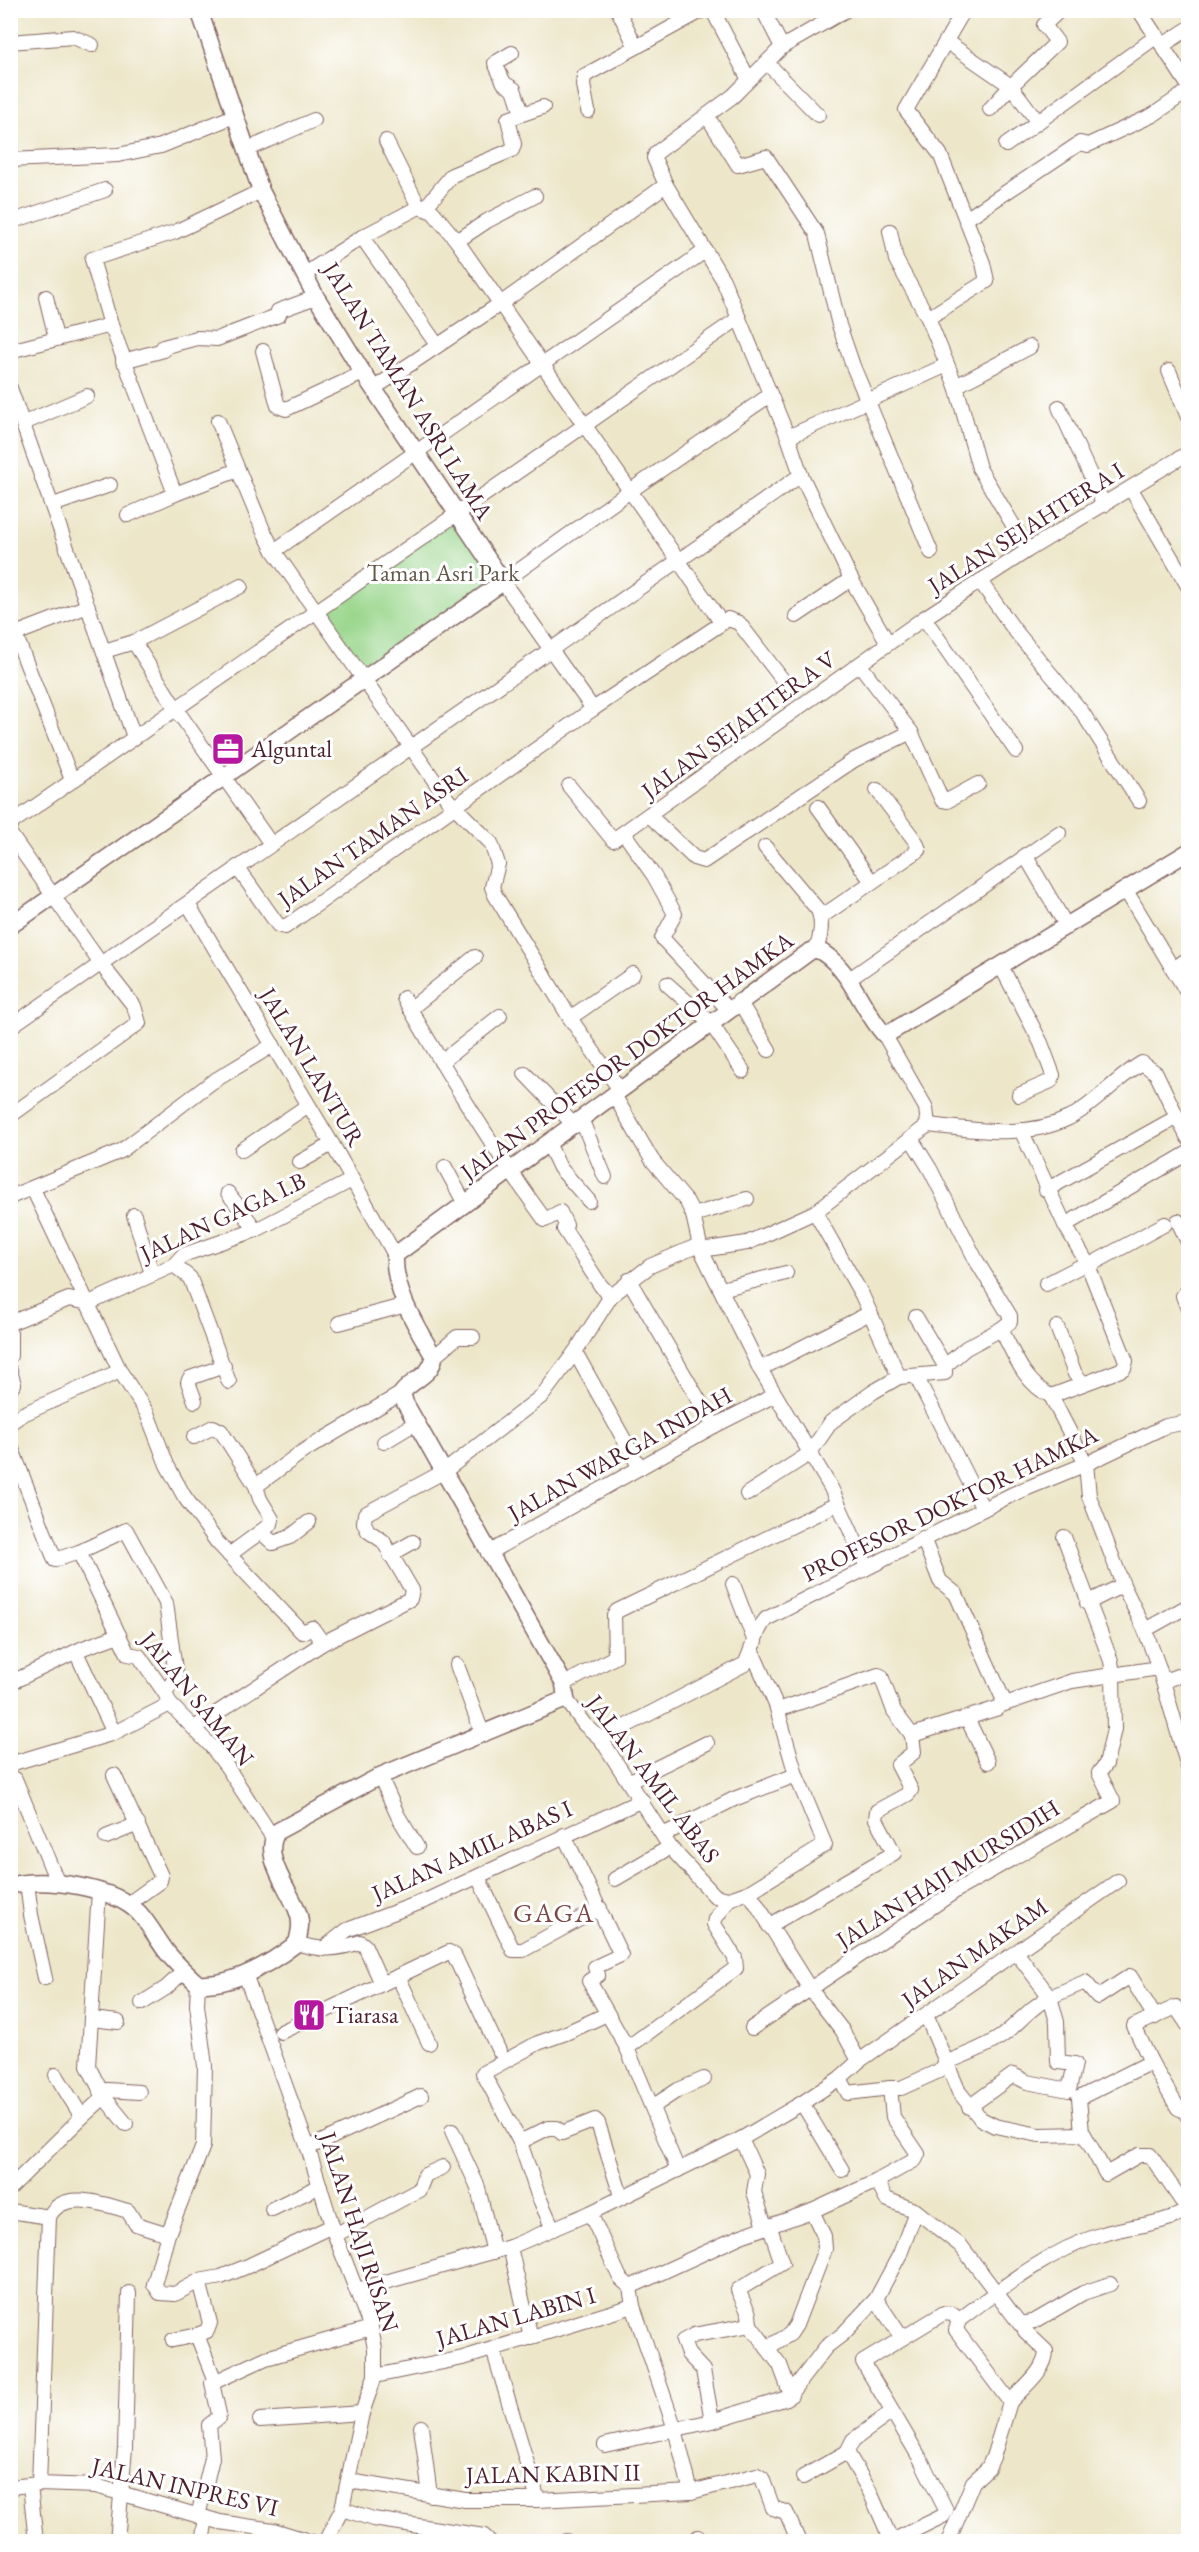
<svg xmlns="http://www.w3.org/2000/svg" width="1199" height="2552" font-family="'EB Garamond',serif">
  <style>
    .green { fill: #98d58a; stroke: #717a5a; stroke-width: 1.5 }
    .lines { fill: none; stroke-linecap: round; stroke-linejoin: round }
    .minor-casing { stroke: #836562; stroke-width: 16 }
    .tertiary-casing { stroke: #836562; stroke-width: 19 }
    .minor { stroke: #fff; stroke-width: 14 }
    .tertiary { stroke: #fff; stroke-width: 16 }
    .labels { text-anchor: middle; stroke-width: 6; stroke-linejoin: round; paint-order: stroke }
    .street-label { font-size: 24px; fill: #4a1f2b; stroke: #fff }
    .park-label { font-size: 24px; fill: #615648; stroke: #fff }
    .poi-label { font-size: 24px; fill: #4a1f2b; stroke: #fff; text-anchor: start }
    .quarter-label { font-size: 27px; letter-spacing: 1.5px; fill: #7a4847; stroke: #fff }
  </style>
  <rect width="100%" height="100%" fill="#fff"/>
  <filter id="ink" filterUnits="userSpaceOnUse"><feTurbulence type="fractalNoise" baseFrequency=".0167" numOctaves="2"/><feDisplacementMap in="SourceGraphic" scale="12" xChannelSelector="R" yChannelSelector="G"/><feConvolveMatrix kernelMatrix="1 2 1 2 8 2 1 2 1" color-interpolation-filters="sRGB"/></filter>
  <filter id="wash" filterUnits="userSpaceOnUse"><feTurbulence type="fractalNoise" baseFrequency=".008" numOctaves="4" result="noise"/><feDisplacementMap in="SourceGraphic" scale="24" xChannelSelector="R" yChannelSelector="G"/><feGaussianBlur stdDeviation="1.35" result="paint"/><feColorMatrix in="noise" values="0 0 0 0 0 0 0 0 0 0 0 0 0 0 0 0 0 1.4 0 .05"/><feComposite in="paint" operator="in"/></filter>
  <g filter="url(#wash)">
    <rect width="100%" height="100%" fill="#ede6c9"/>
    <path class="green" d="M 456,511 L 507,581 L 364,678 L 318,611 Z"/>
  </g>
  <g filter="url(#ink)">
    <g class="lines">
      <g class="minor-casing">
        <g id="minor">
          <path d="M 618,10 L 636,47"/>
          <path d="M 763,10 L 782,47"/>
          <path d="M 846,10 L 782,47 L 733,96 L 656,153 L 654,158 L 666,185 L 723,280 L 788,437 L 801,475 L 851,579 L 888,643"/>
          <path d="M 1139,10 L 1188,85"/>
          <path d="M 715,15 L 748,78"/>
          <path d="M 10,42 L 73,37 L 92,45"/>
          <path d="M 947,42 L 1011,86 L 990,109"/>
          <path d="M 1163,45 L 1188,29"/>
          <path d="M 512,53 L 495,63 L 504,83 L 514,89 L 522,113"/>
          <path d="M 767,63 L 818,115"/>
          <path d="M 588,111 L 583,85 L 584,76 L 703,10"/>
          <path d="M 707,116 L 738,165 L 766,157 L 817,234 L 839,325 L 853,366 L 931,552"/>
          <path d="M 1038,122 L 1011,86 L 1057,42 L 1044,25 L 1060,10"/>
          <path d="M 386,141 L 419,207"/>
          <path d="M 1006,145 L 1157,36"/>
          <path d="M 246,150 L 314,120"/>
          <path d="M 10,160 L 118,155 L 161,146 L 234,116"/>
          <path d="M 425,208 L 452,175 L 512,150 L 514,144 L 508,119 L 543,107"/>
          <path d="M 966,219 L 1080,143 L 1088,145 L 1153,115 L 1188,91"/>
          <path d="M 10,222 L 105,190"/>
          <path d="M 890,231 L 896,260 L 928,318 L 956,386 L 979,468 L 1028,550"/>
          <path d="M 362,237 L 437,345"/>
          <path d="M 457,241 L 487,221 L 535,196"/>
          <path d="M 305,274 L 362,237 L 419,207 L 433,212 L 457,241 L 721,622"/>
          <path d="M 46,297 L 56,338"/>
          <path d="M 928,318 L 987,281 L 983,263 L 940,154 L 906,110 L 964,10"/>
          <path d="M 111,325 L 92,259 L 175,232 L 261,191"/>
          <path d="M 10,351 L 111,325 L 175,494 L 238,470"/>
          <path d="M 263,351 L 278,406 L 286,409 L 363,373"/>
          <path d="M 123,361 L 164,350 L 163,347 L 197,338 L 217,339 L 279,315 L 278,311 L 316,297"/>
          <path d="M 1169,371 L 1188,417"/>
          <path d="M 956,386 L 1030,347"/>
          <path d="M 10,388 L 134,737"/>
          <path d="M 373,389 L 500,304 L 666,185"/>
          <path d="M 1059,407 L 1104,505"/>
          <path d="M 218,421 L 263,530 L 274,551 L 448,800 L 491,843 L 498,864 L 492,887 L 495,895 L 570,1018 L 620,1090"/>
          <path d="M 24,423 L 87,396"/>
          <path d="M 788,437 L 947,365"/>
          <path d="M 1131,489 L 1188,586"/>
          <path d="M 53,505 L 110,485"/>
          <path d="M 128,515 L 175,494"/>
          <path d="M 274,551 L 705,251"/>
          <path d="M 980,581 L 1013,628 L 1082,712 L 1139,801"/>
          <path d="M 796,616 L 851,579"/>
          <path d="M 924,618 L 1016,751"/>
          <path d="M 10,621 L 72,780"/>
          <path d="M 10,636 L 88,606"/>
          <path d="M 134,642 L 241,586"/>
          <path d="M 104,651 L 134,642 L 176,709 L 271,844"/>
          <path d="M 860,665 L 911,732 L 942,800 L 947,801 L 978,784"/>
          <path d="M 593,709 L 503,582 L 630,491 L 770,395"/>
          <path d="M 569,786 L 613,840 L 924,618 L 1028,550 L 1188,453"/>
          <path d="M 818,807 L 872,882"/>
          <path d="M 650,816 L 694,858 L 704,861 L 854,760 L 911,732"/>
          <path d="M 10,824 L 739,318"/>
          <path d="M 624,833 L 654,876 L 675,914 L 662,938 L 728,1009"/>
          <path d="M 10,834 L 101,964 L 134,1006 L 139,1023 L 10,1116"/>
          <path d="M 765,847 L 818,910 C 823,921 821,938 816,949"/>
          <path d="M 1025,855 L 1067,927"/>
          <path d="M 237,867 L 278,925 L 285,927 L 593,709 L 728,619 L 739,623 L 782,679"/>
          <path d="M 1125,889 L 1188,994"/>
          <path d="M 188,904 L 332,1144 L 395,1255"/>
          <path d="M 821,917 L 919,850 L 916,842 L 877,790"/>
          <path d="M 1001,966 L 1041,1043 L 1053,1075 L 1051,1081 L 1019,1095"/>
          <path d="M 1173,969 L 1188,959"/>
          <path d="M 848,980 L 1059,833"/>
          <path d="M 667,984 L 710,1022 L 743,1071"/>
          <path d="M 404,998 C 448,1075 493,1149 545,1220 L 560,1212 L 566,1225 L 564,1229 L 601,1286 L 611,1296"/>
          <path d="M 739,1001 L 769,1050"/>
          <path d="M 410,1009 L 475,957"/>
          <path d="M 570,1018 L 633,974"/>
          <path d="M 10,1027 L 801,475"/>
          <path d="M 884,1034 L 926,1108 L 928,1125"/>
          <path d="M 441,1062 L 500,1016"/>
          <path d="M 525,1074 L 575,1126"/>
          <path d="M 614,1095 L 652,1160 L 687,1202 L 693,1215 L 701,1250 L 760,1369 L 831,1488 L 867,1567"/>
          <path d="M 582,1121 L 605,1177"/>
          <path d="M 928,1125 C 973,1130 1026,1139 1069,1118 C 1096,1104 1115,1079 1142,1063 L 1156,1073 L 1177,1117"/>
          <path d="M 1021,1130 L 1065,1225 L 1188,1153"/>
          <path d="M 912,1140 L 930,1169 L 976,1260 L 1010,1316 L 1010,1322 L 1001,1329 C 1014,1354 1024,1383 1051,1396"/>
          <path d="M 549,1145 L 560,1168 L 589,1201"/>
          <path d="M 242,1150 L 307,1106"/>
          <path d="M 300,1162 L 332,1144"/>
          <path d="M 445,1167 L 465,1204"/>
          <path d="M 33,1189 L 120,1371 L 147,1413 L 167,1465 L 184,1496 L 217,1542 L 302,1632 L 312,1628 L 323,1643"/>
          <path d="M 1046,1190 L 1177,1117 L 1188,1138"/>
          <path d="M 228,1193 L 256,1230"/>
          <path d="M 10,1197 L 121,1151 L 212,1082 L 273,1045"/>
          <path d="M 815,1212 L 862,1295 L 899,1377"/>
          <path d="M 134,1215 L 152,1274"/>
          <path d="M 693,1215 L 747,1199"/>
          <path d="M 1178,1221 L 1188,1242"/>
          <path d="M 701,1250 L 747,1243 L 815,1212 L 928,1125"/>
          <path d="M 174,1265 L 190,1278 L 229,1382"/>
          <path d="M 1088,1266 L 1165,1224"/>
          <path d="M 629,1280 L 714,1426"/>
          <path d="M 1046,1284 L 1087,1263"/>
          <path d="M 721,1289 L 786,1273"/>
          <path d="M 1188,1290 L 1183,1296 L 1188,1309"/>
          <path d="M 10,1323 L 69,1299 L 89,1303 L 174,1265 L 183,1255 L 256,1230 L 352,1180"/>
          <path d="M 339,1323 L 406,1305"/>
          <path d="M 1057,1327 L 1075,1374 L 1083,1383"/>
          <path d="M 10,1333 L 10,1356"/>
          <path d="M 575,1352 L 640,1468"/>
          <path d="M 434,1357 L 457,1337 L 473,1337"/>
          <path d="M 945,1366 L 966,1348 L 1001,1329"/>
          <path d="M 760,1369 L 870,1313"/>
          <path d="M 10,1371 L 14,1384 L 10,1388"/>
          <path d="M 916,1376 L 983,1509"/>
          <path d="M 1051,1396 L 1086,1464 L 1089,1496 L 1123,1585 L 1145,1630 L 1159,1668 L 1188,1767"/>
          <path d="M 1051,1396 L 1118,1371 L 1124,1368 L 1126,1361 L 1087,1263 L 1065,1225"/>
          <path d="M 195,1401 L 188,1382 L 190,1378 L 224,1366"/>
          <path d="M 10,1423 L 23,1414 L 120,1371"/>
          <path d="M 194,1437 L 213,1427 L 221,1431 L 256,1486 L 260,1499 L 272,1519 L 271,1524 L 229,1555"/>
          <path d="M 384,1442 L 414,1424"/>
          <path d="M 10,1444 L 55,1560 L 79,1552 L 126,1530 L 166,1603 L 176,1677 L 165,1693"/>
          <path d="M 256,1486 L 302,1452 L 402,1393"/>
          <path d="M 747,1494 L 809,1454 L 831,1422 L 873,1392 L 899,1377 L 945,1373 L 945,1366 L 916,1317"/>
          <path d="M 261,1532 L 273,1543 L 290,1537 L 309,1522"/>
          <path d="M 79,1552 L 128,1654 L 139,1656 L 165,1693 L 170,1704 L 211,1746 L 227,1767 L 273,1838"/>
          <path d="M 488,1553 L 714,1426 L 775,1395"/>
          <path d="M 390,1555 L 413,1542"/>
          <path d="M 733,1584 L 755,1642"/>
          <path d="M 1087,1603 L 1123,1585"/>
          <path d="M 1145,1630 L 1188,1606"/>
          <path d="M 76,1652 L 114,1733"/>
          <path d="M 457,1665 L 483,1735"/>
          <path d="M 1164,1681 L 1188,1672"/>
          <path d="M 10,1683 L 83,1648 L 119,1635"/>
          <path d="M 564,1684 L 615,1657 L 614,1615 L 617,1611 L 837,1504"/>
          <path d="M 566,1699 L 584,1724 L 601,1739 L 670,1847 L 715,1896 L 729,1899 L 749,1892 L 825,1845 L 796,1775 L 776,1705 L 752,1651"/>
          <path d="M 1002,1705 L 1072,1681 L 1159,1668"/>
          <path d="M 778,1710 L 878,1675 L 881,1676 L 894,1711 L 912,1735"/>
          <path d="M 967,1718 L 988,1762"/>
          <path d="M 194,1728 L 323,1643 L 410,1599 L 412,1590 L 383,1541 L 368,1531 L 364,1523 L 365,1514 L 445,1471 L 542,1396 L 575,1352 L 611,1296 L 650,1266 L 699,1245"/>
          <path d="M 912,1735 L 998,1708 L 1004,1701 L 956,1594 L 940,1581 L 923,1538"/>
          <path d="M 601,1739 L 745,1664 C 753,1649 755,1631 766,1619 L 1013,1494 L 1086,1464 L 1166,1426 L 1188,1422"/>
          <path d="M 10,1764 L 114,1733 L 170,1704"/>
          <path d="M 114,1775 L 161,1876 L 160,1881 L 128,1904"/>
          <path d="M 380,1776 L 398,1816 L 417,1847"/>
          <path d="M 15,1779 L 58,1884"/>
          <path d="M 630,1781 L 707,1743"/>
          <path d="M 564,1835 L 621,1955 L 595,1967 L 598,1975 L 589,1981 L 627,2048 L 678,2170"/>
          <path d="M 663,1835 L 734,1799 L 796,1775"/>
          <path d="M 106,1837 L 138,1824"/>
          <path d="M 478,1877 L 513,1950 L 523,1950 L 600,1908"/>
          <path d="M 615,1879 L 670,1847"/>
          <path d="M 27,1882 L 31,1915 L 45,1978"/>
          <path d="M 99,1891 L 88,2066 L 104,2097 L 107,2090 L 139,2092"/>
          <path d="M 749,1892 L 810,1989 L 842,2030 L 859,2061"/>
          <path d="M 769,1926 L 894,1853 L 876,1819 L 877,1811 L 908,1794 L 911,1790 L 898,1765 L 914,1752 L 912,1735"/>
          <path d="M 297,1943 C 319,1951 338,1950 360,1942 L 365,1946 L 382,1984"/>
          <path d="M 323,1949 L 347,1930 L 427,1900 L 642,1800"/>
          <path d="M 1016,1952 L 1050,1997 L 1085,1982 L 1098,1997 L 1130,1976 L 1155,2017"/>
          <path d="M 245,1974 L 308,2148 L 335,2235 L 371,2328 L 375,2349 L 375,2376 L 362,2413 L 342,2509 L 325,2542"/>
          <path d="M 398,1976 L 429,2043"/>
          <path d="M 198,1984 L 197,2005 L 205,2066 L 203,2146 L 168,2234 L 154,2284 L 160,2293 L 175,2294 L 199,2281 L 221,2277 L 248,2266 L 332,2226"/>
          <path d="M 142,2003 L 166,1988 L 184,1971"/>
          <path d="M 926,2015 L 959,2092 L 981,2119 L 995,2126 L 1039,2135 L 1084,2134 L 1106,2174 L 1139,2155 L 1150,2155 L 1188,2210"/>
          <path d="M 92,2019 L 118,2022"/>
          <path d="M 752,2028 L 957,1890 L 1113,1801 L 1099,1773 L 1106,1764 L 1114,1729 L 1113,1675 L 1111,1661 L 1064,1537"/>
          <path d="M 281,2032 L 449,1952 L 454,1955 L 499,2051"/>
          <path d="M 627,2048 L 736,1968 L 735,1958 L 714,1924 L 715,1919 L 729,1899"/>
          <path d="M 1151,2062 L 1134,2026 L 1176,2007 L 1188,2025"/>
          <path d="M 890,2088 L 901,2088 L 941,2070 L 945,2063 C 964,2055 985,2048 1002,2036 C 1019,2023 1030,2007 1050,1997 L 1057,2022 L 1058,2062 L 1075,2064 L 1069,2090 L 1027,2082 L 1013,2075 L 969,2107"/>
          <path d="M 802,2103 L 842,2170"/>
          <path d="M 652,2107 L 678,2090 L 704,2079"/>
          <path d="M 82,2117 L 104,2097 L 126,2124"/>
          <path d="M 452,2131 L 477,2185 L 494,2252"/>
          <path d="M 1082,2133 L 1079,2098 L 1151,2062 L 1178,2108 L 1185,2111 L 1188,2117"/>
          <path d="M 741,2139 L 757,2174 L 754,2192 L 765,2226"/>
          <path d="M 520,2142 L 548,2128 L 556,2128 L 562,2133 L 595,2120 L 598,2123 L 621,2196"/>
          <path d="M 308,2148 L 421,2096"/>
          <path d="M 877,2181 L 886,2199 L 916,2211 L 961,2246 L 1020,2324 L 1035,2321 L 1083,2293 L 1110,2284"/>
          <path d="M 10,2188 L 82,2117 L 56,2075"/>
          <path d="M 272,2209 L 320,2186"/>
          <path d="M 10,2211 L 49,2217"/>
          <path d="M 590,2213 L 620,2278 L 630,2287 L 633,2306 L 675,2429 L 691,2492"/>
          <path d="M 553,2229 L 538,2195 L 520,2142 L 483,2073 L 538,2043 L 566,2033 L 607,2014"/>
          <path d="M 335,2235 L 419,2190 L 425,2175 L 443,2167"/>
          <path d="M 510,2247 L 531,2338"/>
          <path d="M 199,2281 L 210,2323 L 207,2331 L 197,2335 L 215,2381"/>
          <path d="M 630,2287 L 741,2236 L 812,2211 L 877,2181 L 915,2160 L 918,2154 L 893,2117 L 890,2088 L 848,2093 L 840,2078"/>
          <path d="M 357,2290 L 510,2247 L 590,2213 L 741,2139 L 802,2103 L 840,2078 L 859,2061 L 1118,1881"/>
          <path d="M 876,2299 L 902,2338"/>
          <path d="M 750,2325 L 749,2314 L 738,2290 L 782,2263 L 769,2225"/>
          <path d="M 173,2340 L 197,2335"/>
          <path d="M 767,2348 L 790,2334 L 796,2325 L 825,2249 L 824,2236 L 812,2211"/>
          <path d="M 493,2349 L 538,2500"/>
          <path d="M 375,2376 L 463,2358 L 633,2306"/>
          <path d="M 1010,2402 C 1022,2388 1046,2371 1046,2351 L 1025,2331 L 1024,2325"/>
          <path d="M 260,2420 L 362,2413"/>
          <path d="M 712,2421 L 703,2370 L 688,2354 L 683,2341 L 694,2335 L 750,2325 L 780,2365 L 791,2395"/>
          <path d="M 421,2427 L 430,2495"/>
          <path d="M 605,2445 L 712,2421 L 787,2398 L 826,2347 L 843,2334 L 876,2299 L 900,2254 L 916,2211"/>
          <path d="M 847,2452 L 870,2492 L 892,2542"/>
          <path d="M 803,2477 L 847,2452 L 853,2440 L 892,2412"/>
          <path d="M 349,2481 L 465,2500 L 538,2500 L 691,2492 L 757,2475 L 762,2478 L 773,2508 L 786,2512 L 799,2542"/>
          <path d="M 39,2484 L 49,2217 C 63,2188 106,2205 128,2211 L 136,2224 L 168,2234"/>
          <path d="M 30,2485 L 36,2542"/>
          <path d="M 10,2487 L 39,2484 L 96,2486 L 220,2522 L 273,2530 L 312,2542"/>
          <path d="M 342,2509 L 373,2519 L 484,2536 L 490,2542"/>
          <path d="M 198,2516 L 212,2458 L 209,2425 L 218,2418 L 219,2414 L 212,2383 L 266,2358 L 371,2328"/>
          <path d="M 698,2537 L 700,2542"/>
          <path d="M 566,2541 L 567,2542"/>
          <path d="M 892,2541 L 943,2516 L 946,2510 L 921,2460 L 863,2362 L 944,2313 L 952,2314 L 959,2320"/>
          <path d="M 117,2542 L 125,2448 L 129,2293"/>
          <path d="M 202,2542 L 206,2518"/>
          <path d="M 948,2542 L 973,2482 L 988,2468 L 993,2457 L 1010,2402 L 956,2330 L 959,2320 C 1003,2287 1047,2252 1100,2235 C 1130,2225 1160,2226 1188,2210"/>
        </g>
      </g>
      <g class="tertiary-casing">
        <g id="tertiary">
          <path d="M 10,926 L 503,582 L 363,373 L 316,297 L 261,191 L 199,10"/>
          <path d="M 10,1886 C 43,1876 115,1887 139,1913 C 149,1924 157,1939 166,1951 C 175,1963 187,1974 198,1984 C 233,1986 271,1963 297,1943 C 300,1931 302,1921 297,1910 C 288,1887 260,1854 278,1831 L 380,1776 L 566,1699 L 564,1684 L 405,1403 L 402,1393 C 412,1379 432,1376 434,1357 C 417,1327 393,1291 395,1255 L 809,952 L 816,949 C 849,964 861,1009 884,1034 L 891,1032 L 1188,852"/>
        </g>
      </g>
      <use href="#minor" class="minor"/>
      <use href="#tertiary" class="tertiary"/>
    </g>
  </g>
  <defs>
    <g id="office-square" transform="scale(1.725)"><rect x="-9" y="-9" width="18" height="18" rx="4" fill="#b5179e" stroke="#fff"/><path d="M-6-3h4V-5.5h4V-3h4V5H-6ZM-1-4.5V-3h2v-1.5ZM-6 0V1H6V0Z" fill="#fff"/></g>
    <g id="restaurant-square" transform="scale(1.725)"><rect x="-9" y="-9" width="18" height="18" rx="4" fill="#b5179e" stroke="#fff"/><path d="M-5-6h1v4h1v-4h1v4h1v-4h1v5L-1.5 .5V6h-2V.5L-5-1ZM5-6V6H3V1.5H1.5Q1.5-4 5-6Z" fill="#fff"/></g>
  </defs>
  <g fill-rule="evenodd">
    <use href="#office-square" x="228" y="749"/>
    <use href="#restaurant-square" x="309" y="2015"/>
  </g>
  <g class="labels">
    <g class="street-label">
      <text transform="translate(408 391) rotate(58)" y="8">JALAN TAMAN ASRI LAMA</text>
      <text transform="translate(1026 528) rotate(-32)" y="8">JALAN SEJAHTERA I</text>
      <text transform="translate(739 725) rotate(-36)" y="8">JALAN SEJAHTERA V</text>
      <text transform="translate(373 837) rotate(-35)" y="8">JALAN TAMAN ASRI</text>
      <text transform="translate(627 1056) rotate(-36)" y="8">JALAN PROFESOR DOKTOR HAMKA</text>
      <text transform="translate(312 1067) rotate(59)" y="8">JALAN LANTUR</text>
      <text transform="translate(223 1217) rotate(-25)" y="8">JALAN GAGA I.B</text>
      <text transform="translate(620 1454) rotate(-29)" y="8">JALAN WARGA INDAH</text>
      <text transform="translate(950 1504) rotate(-26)" y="8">PROFESOR DOKTOR HAMKA</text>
      <text transform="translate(197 1699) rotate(51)" y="8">JALAN SAMAN</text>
      <text transform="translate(653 1779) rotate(53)" y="8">JALAN AMIL ABAS</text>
      <text transform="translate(472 1851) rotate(-24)" y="8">JALAN AMIL ABAS I</text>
      <text transform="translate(948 1874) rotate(-32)" y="8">JALAN HAJI MURSIDIH</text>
      <text transform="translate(975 1953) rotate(-35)" y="8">JALAN MAKAM</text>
      <text transform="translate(359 2232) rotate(72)" y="8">JALAN HAJI RISAN</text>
      <text transform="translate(516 2317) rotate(-16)" y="8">JALAN LABIN I</text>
      <text transform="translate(553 2474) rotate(-1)" y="8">JALAN KABIN II</text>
      <text transform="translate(185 2487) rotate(13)" y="8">JALAN INPRES VI</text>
    </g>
    <g class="park-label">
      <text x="443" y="581">Taman Asri Park</text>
    </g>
    <g class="poi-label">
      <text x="251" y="757">Alguntal</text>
      <text x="332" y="2023">Tiarasa</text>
    </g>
    <g class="quarter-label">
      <text x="554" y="1922">GAGA</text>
    </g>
  </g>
  <rect width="1199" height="2552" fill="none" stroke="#fff" stroke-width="36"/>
</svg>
